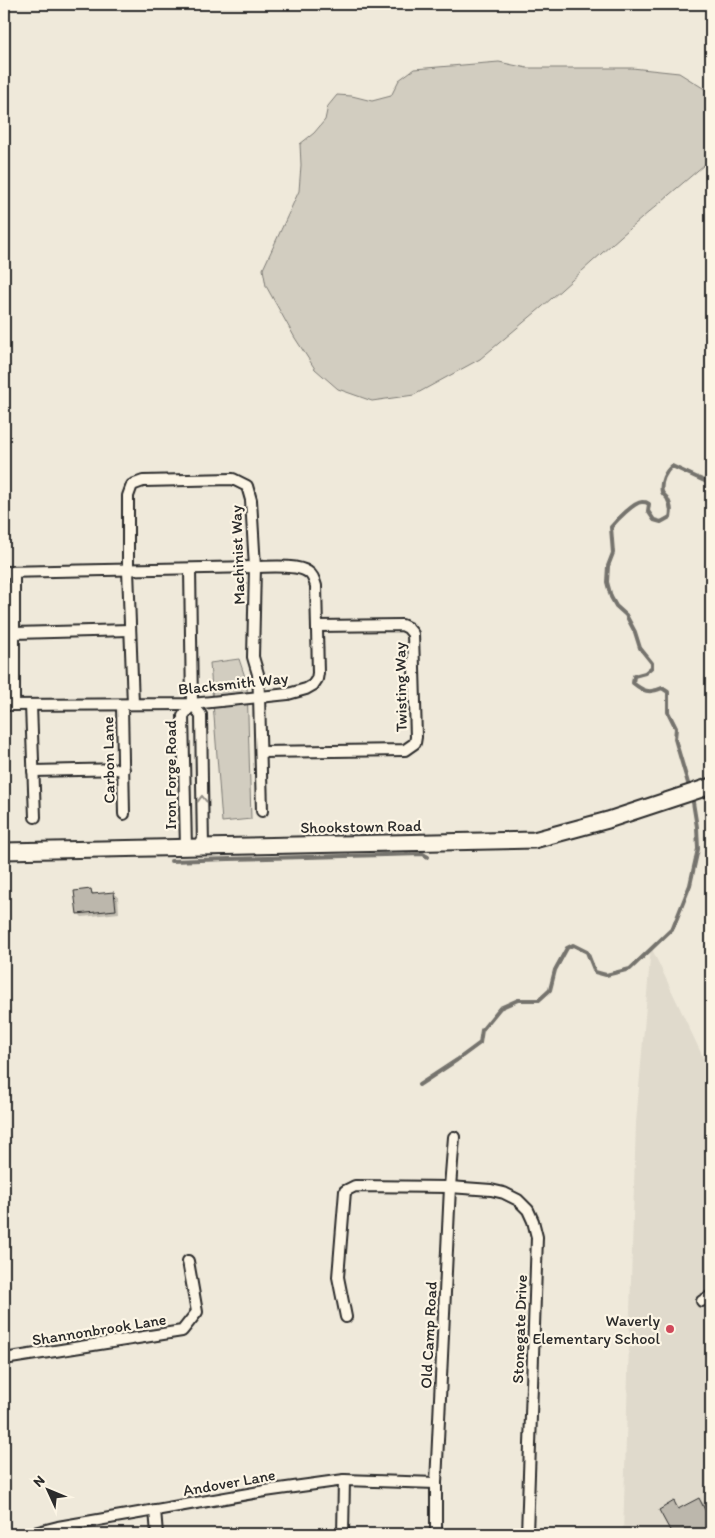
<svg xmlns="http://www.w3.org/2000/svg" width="715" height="1538" font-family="Itim,sans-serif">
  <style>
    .built { fill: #e0dacc }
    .green { fill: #d2cdc0; stroke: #7e7c76 }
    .shadow { fill: #0003 }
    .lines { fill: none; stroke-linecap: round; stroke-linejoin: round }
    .stream { stroke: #75736d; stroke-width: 4 }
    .building { fill: #bcb7ac; stroke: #2b2b2b }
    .street-casing { stroke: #2b2b2b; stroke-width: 14 }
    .secondary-casing { stroke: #2b2b2b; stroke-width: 19 }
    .street { stroke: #fcf5e5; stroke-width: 10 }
    .secondary { stroke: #fcf5e5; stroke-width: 15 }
    .oneway { stroke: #949088 }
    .poi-dot { fill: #d1495b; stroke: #fcf5e5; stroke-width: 2 }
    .labels { text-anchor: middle; stroke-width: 4.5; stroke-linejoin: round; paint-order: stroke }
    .street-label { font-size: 16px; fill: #2b2b2b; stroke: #fcf5e5 }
    .poi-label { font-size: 16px; fill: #2b2b2b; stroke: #fcf5e5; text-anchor: end }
  </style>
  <rect width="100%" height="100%" fill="#efe9da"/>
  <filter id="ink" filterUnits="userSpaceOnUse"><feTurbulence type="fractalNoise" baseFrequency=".02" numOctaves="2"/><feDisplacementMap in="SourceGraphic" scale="10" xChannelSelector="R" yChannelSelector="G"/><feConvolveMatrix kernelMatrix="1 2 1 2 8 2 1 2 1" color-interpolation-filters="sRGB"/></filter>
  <g filter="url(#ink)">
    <path class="built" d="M 651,947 L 711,1074 L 711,1534 L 623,1534 L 636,1123 Z"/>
    <g class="green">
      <path d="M 499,62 L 527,68 L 632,68 L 679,73 L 711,93 L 711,159 L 621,236 L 542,307 L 480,359 L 414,395 L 372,401 L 338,389 L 315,369 L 295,338 L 266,286 L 263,269 L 299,191 L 301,165 L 300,144 L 314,133 L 325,120 L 328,106 L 337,95 L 352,96 L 372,101 L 391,96 L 399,80 L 414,69 Z"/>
      <path d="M 239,659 L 247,683 L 251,819 L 222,822 L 210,663 Z"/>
    </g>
    <g class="shadow">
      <path d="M 91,891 L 96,895 L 114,893 L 118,897 L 119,913 L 82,917 L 78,913 Z"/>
      <path d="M 699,1499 L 705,1505 L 711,1518 L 711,1534 L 673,1534 L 661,1511 L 674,1503 L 680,1509 Z"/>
    </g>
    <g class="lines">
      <g class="stream">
        <path d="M 690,790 L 675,739 L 676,728 L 668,712 L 668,692 L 662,688 C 649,694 643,691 633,683 L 634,676 L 645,673 L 652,667 L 652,663 L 640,648 L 635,632 L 626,615 L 616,606 L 611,597 L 607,582 L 608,566 L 613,553 L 611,527 C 616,521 634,502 642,502 C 646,502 646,502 649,504 L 648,511 L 654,520 L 661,522 L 670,517 C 672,510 671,505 667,498 C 665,496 663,494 662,492 C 660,482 665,472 672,466 L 711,484"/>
        <path d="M 171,861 L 229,859 L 423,854 L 428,857"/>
        <path d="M 419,1085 L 457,1060 L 480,1043 L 482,1030 L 500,1008 L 518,1000 L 539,1000 L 550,990 L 555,970 L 567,948 L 573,945 L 587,952 L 595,972 L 606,975 L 630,969 L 673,928 L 690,885 L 698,849 L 697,827 L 692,796"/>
      </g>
    </g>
    <g class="building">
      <path d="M 91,889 L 92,894 L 114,892 L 116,910 L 77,914 L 74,891 Z"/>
      <path d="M 699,1498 L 711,1522 L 711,1534 L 672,1534 L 659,1510 L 674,1501 L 678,1509 Z"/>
      <path d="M 481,1528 L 498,1529 L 498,1534 L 481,1534 Z"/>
    </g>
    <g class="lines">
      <g class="street-casing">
        <g id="street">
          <path d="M 190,569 L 192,704 L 201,715 L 203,848"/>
          <path d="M 4,572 L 255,567 C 268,567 297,564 308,572 C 313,575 314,580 316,586 L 318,673 L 317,679 L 313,685 L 306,689 L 288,694 L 192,704 L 4,705"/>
          <path d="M 14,633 L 130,630"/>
          <path d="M 133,704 L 128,570 L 128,496 L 132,485 L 143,481 L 233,479 L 247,486 L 251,500 L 255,567 L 253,657 L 258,674 L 259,696 L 262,811"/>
          <path d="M 14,705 L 14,572"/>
          <path d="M 31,705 L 35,817"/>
          <path d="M 122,705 L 124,814"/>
          <path d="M 261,752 L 405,750 L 415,743 L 416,737 L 413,634 L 408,628 L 402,625 L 317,626"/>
          <path d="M 33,771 L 124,769"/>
          <path d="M 186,848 L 183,716 L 192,704"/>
          <path d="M 702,1301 L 711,1296"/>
          <path d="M 346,1317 L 338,1277 L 345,1191 L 355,1186 L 450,1187 L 491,1190 L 504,1193 L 518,1200 L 528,1210 L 533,1221 L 537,1237 L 527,1534"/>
          <path d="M 4,1359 L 182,1331 L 197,1312 L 188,1261"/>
          <path d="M 155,1510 L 157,1534"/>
          <path d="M 30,1534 L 58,1527 L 265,1491 L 344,1480 L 436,1483"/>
          <path d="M 343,1534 L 344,1480"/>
          <path d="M 436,1534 L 436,1483 L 450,1187 L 454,1137"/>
        </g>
      </g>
      <g class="secondary-casing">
        <path id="secondary" d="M 4,851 L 534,840 L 608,820 L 711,786"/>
      </g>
      <use href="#street" class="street"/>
      <use href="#secondary" class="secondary"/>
    </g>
    <defs><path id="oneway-chevron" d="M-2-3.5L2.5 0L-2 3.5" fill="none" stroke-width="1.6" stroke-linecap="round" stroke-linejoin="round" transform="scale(1.25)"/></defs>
    <use class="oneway" href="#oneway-chevron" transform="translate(202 799) rotate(-91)"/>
  </g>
  <circle class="poi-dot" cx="670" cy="1329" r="5"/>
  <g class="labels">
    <g class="street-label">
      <text transform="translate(237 555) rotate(-92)" y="6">Machinist Way</text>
      <text transform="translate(233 683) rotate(-6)" y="6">Blacksmith Way</text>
      <text transform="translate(400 687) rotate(-91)" y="6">Twisting Way</text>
      <text transform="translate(108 760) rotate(-91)" y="6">Carbon Lane</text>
      <text transform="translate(170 775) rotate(-90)" y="6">Iron Forge Road</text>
      <text transform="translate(361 826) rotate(-1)" y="6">Shookstown Road</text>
      <text transform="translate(99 1329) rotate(-9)" y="6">Shannonbrook Lane</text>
      <text transform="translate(519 1329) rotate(-88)" y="6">Stonegate Drive</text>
      <text transform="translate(428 1335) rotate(-87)" y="6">Old Camp Road</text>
      <text transform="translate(229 1482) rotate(-10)" y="6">Andover Lane</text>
    </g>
    <g class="poi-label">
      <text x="660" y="1326">Waverly<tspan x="660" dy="18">Elementary School</tspan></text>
    </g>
  </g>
  <rect width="715" height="1538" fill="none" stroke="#fcf5e5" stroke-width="20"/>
  <rect x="10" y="10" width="695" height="1518" fill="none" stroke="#2b2b2b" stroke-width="2" filter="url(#ink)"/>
  <g transform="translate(48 1490) rotate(314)" stroke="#fcf5e5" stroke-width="4" paint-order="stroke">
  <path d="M0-4L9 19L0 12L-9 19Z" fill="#2b2b2b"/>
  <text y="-8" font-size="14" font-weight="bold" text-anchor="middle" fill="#2b2b2b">N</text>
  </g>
</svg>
